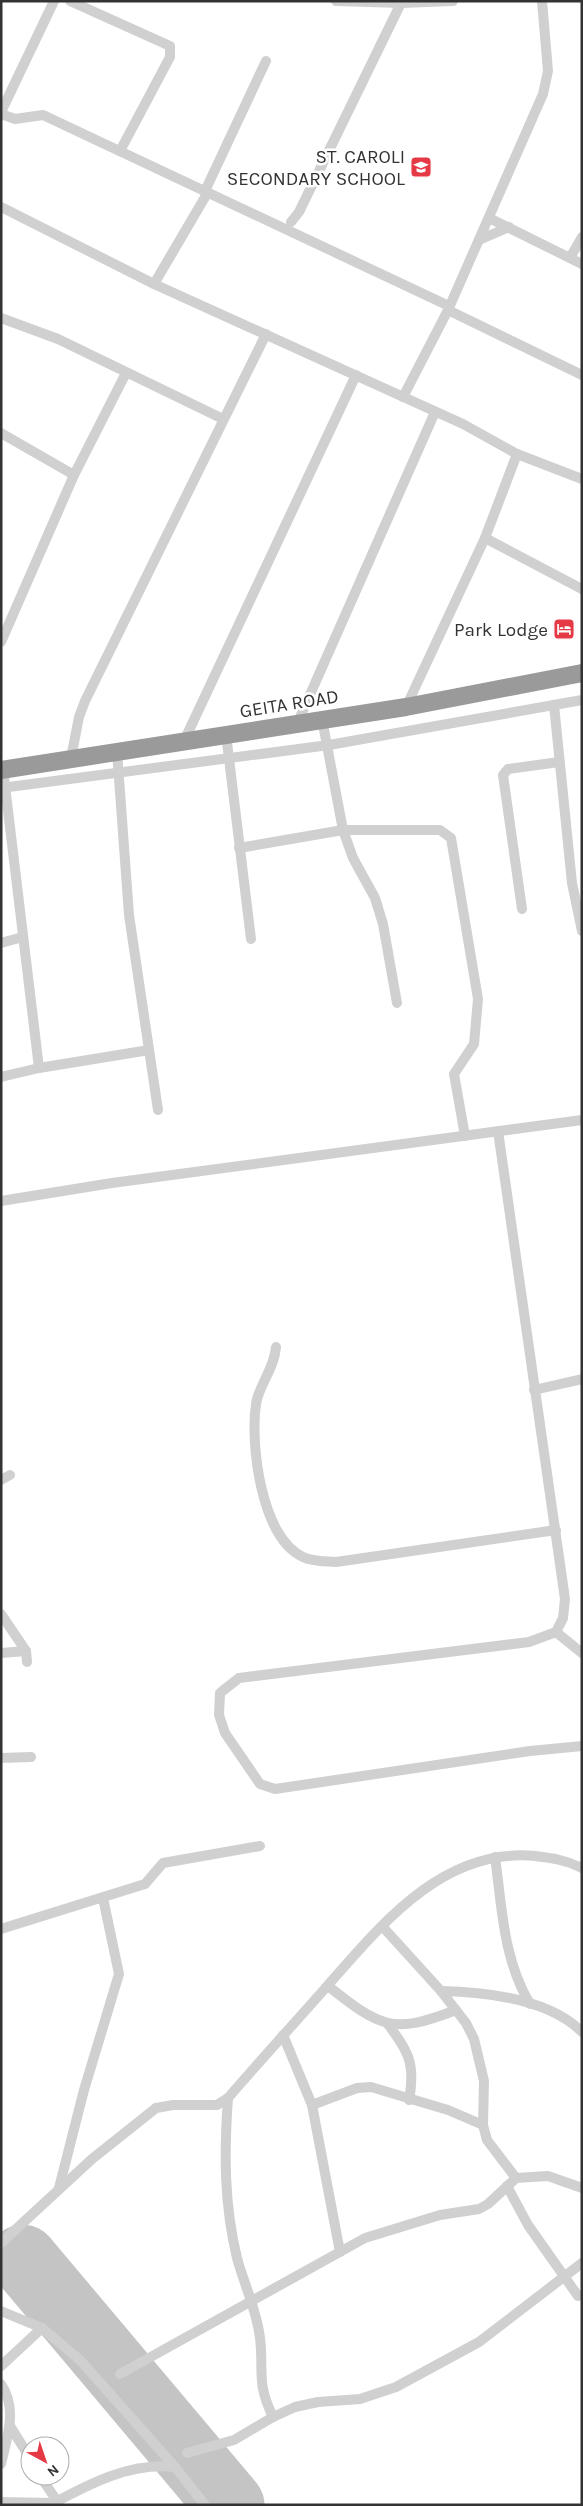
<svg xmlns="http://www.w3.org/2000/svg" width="583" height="2506" font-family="Karla,sans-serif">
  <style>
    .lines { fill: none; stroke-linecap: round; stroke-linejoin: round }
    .runway { stroke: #c4c4c4; stroke-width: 69 }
    .street { stroke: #d0d0d0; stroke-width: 10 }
    .highway { stroke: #9a9a9a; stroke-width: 18 }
    .labels { text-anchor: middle; stroke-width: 5; stroke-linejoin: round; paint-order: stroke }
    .poi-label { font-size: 19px; fill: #333; stroke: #fff; text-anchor: end }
    .street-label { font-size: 19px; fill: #333; stroke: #fff }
  </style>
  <rect width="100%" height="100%" fill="#fff"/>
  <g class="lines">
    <path class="runway" d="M 23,2259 L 230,2505"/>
    <g class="street">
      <path d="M 70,1 L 170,46 L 170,57 L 120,151"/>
      <path d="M 336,1 L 401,3 L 453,1"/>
      <path d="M 1,112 L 54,1"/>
      <path d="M 1,114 L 15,119 L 43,115 L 449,306"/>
      <path d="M 205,191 L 266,61"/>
      <path d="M 1,207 L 154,284 L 463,424 L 517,454 L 582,479"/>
      <path d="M 489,218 L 582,264"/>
      <path d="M 291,222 L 299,212 L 401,3"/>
      <path d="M 479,240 L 509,227"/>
      <path d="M 570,258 L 582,237"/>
      <path d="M 154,284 L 208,192"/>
      <path d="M 448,310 L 582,375"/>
      <path d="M 1,318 L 58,339 L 223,419"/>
      <path d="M 403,397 L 448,310 L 543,94 L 548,71 L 542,1"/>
      <path d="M 1,433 L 74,475"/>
      <path d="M 485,538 L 582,589"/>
      <path d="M 1,642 L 74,475 L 126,373"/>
      <path d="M 554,705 L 572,883 L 582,931"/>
      <path d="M 406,707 L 485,538 L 517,454"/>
      <path d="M 322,719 L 343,830 L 353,858 L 375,898 L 383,924 L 397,1003"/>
      <path d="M 297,724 L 435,412"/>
      <path d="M 226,734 L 251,939"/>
      <path d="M 184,741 L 356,375"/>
      <path d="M 117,751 L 129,915 L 158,1110"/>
      <path d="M 71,758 L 79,717 L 85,701 L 266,334"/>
      <path d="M 3,769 L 39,1068"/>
      <path d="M 1,788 L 329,745 L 582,700"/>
      <path d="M 239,848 L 343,830 L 440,830 L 451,838 L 478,999 L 474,1044 L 454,1074 L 465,1136"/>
      <path d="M 522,909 L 503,775 L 508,769 L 559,762"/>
      <path d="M 1,943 L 23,937"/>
      <path d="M 1,1077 L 39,1068 L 149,1050"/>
      <path d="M 498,1131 L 565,1599 L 563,1618 L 556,1632 L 529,1642 L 239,1678 L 220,1693 L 219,1715 L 225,1733 L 260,1784 L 275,1789 L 530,1751 L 582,1746"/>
      <path d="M 1,1201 L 112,1183 L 582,1120"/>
      <path d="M 276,1347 C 274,1370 259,1384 256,1404 C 250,1443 261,1538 303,1557 C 313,1562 326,1561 336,1562 L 556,1530"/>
      <path d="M 534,1390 L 582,1379"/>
      <path d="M 1,1480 L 10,1475"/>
      <path d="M 1,1614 L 26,1651 L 27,1662"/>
      <path d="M 556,1632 L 582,1653"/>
      <path d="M 1,1653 L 26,1651"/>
      <path d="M 1,1758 L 31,1757"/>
      <path d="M 495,1857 C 502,1907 503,1959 530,2004"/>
      <path d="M 382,1926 L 441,1991 L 466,2023 L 474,2039 L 484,2081 L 483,2125 L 487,2140 L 516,2178"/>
      <path d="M 1,1929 L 145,1884 L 163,1863 L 260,1846"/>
      <path d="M 328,1986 C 380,2027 392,2035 456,2010"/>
      <path d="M 441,1991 C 486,1992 549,1999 582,2032"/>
      <path d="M 387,2023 C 408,2050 416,2064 409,2100"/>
      <path d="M 283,2035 L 312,2105 L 340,2252"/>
      <path d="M 228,2098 C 224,2153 224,2204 237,2258 C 244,2284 257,2311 260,2338 C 264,2372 256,2382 273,2417"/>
      <path d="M 312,2105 L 357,2088 L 371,2087 L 448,2110 L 483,2125"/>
      <path d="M 507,2186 L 528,2225 L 578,2296"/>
      <path d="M 59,2188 L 84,2090 L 119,1974 L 103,1898"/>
      <path d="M 1,2243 L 92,2159 L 156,2108 L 173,2105 L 217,2105 L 228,2098 C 259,2062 290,2028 321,1993 C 377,1930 440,1847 535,1856 C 552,1858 566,1860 582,1868"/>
      <path d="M 1,2311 L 42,2328 L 80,2360 L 175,2467 L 205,2505"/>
      <path d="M 1,2366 L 42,2328"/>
      <path d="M 120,2374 L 365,2238 L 440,2215 L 479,2209 L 488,2204 L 516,2178 L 548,2176 L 582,2188"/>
      <path d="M 1,2384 C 18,2409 7,2437 1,2464"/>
      <path d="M 10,2426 L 30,2458"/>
      <path d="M 187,2453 L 234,2440 L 273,2417 L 295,2407 L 318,2402 L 360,2399 L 396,2387 L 479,2342 L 582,2263"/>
      <path d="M 40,2476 L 57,2501"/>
      <path d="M 1,2502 L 53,2503"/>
      <path d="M 50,2505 C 89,2484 130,2462 175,2467"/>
    </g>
    <path class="highway" d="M 1,770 L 406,707 L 582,673"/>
  </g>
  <defs>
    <g id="school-square" transform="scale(1.125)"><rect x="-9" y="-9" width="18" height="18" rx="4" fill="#e63946" stroke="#fff"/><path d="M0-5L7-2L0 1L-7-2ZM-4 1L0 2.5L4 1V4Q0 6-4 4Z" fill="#fff"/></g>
    <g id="hotel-square" transform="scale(1.125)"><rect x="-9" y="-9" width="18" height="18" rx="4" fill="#e63946" stroke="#fff"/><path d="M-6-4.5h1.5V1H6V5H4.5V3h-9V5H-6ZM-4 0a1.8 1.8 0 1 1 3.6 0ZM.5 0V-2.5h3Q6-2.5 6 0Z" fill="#fff"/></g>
  </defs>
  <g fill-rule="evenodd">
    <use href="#school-square" x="421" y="167"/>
    <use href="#hotel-square" x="564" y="629"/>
  </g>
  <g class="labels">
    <g class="poi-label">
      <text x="405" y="163">ST. CAROLI<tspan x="405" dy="22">SECONDARY SCHOOL</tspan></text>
      <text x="548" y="636">Park Lodge</text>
    </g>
    <g class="street-label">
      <text transform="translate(289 703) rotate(-9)" y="7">GEITA ROAD</text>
    </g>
  </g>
  <rect width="583" height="2506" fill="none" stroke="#333333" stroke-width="5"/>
  <g transform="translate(45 2461) rotate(140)"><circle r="24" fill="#ffffff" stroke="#adadad"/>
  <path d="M0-4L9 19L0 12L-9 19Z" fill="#e63946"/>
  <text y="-8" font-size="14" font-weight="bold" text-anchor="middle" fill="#333333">N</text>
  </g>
</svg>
